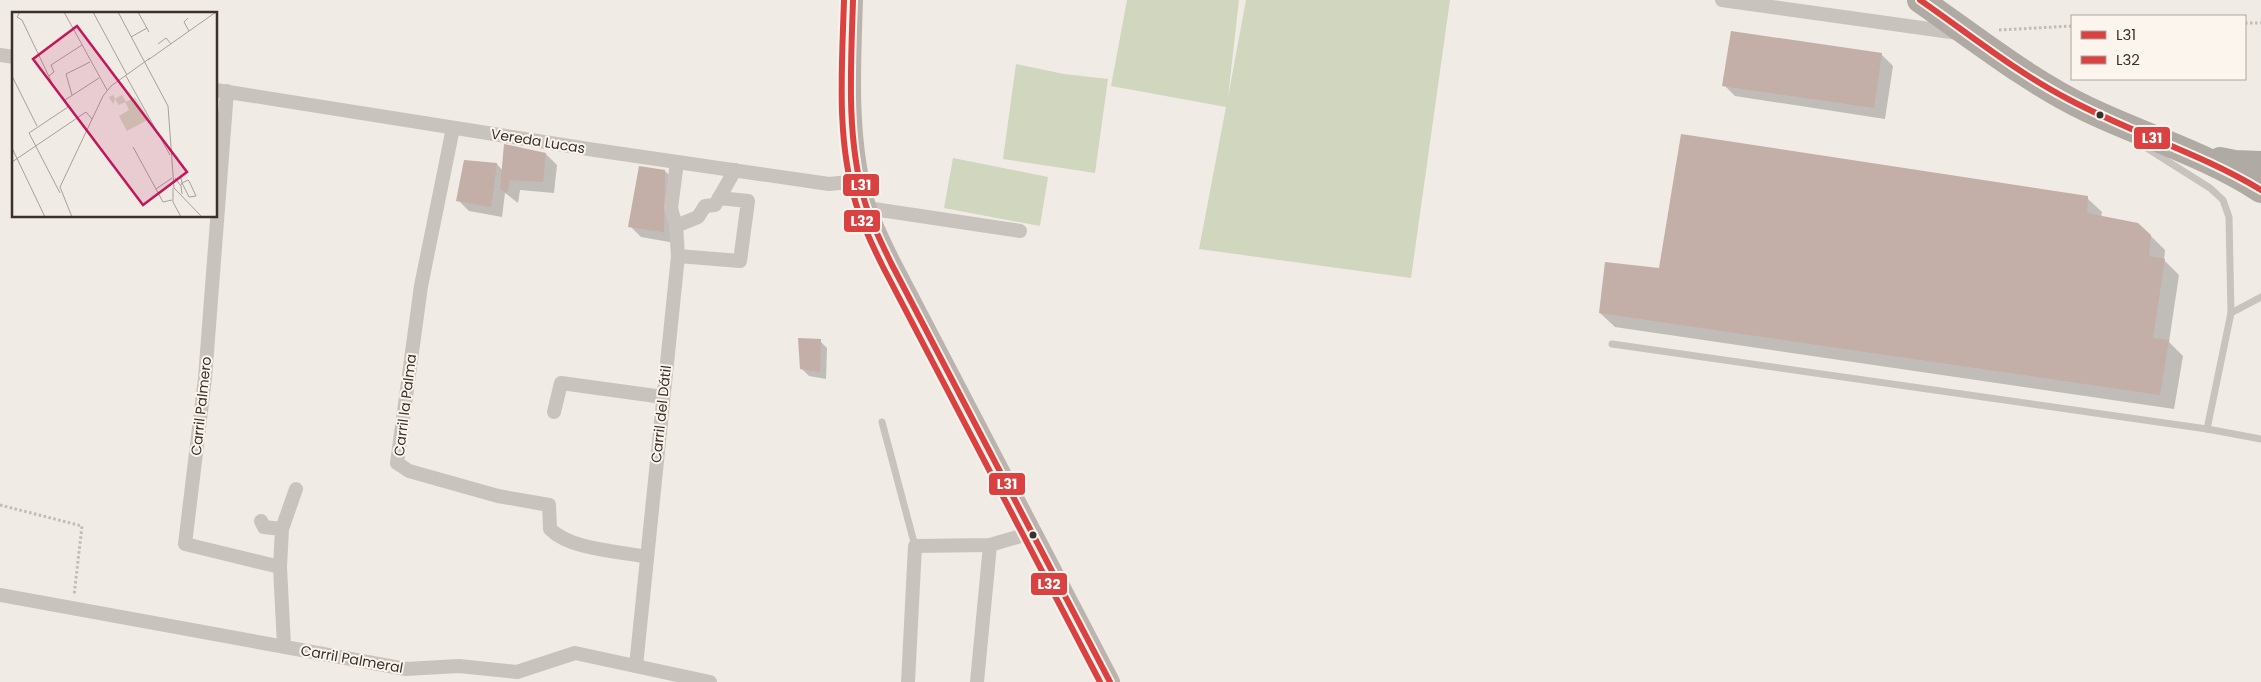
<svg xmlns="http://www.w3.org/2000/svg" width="2261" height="682" font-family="Poppins,sans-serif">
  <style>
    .green { fill: #d1d6bf }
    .shadow { fill: #0003 }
    .building { fill: #c3afa7 }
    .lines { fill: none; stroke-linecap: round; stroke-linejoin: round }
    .path { stroke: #c2bbb6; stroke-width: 3; stroke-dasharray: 2.5 2.5; stroke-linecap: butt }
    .lane { stroke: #c9c3be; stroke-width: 7 }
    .street { stroke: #c9c3be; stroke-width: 14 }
    .secondary { stroke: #bab3ae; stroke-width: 20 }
    .highway { stroke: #afaaa4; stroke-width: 26 }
    .bus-1-casing { stroke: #fbf5ee; stroke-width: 10 }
    .bus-2-casing { stroke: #fbf5ee; stroke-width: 10 }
    .bus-1 { stroke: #da4241; stroke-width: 6 }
    .bus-2 { stroke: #da4241; stroke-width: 6 }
    .bus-dot { fill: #3b302b; stroke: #fbf5ee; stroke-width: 2 }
    .labels { text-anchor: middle; stroke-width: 4; stroke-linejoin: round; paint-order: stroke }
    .street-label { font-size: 14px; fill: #3b302b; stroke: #fbf5ee }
    .inset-road { fill: none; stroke: #a8a09b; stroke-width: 1 }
    .view { fill: #c2185b; fill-opacity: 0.15; stroke: #c2185b; stroke-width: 2.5 }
    .inset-edge { fill: none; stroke: #3b302b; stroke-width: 2.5 }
    .line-badge { stroke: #fbf5ee; stroke-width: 2 }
    .badge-label { font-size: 14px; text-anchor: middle; font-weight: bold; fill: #fff }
  </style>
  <rect width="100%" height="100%" fill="#f0ebe5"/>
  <g class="green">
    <path d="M 1127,0 L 1239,0 L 1228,97 L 1246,0 L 1450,0 L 1411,278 L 1199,249 L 1226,107 L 1111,86 Z"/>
    <path d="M 1016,64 L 1064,74 L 1108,79 L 1095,173 L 1003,159 Z"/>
    <path d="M 953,158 L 1048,177 L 1040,226 L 944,208 Z"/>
  </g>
  <g class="shadow">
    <path d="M 1732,32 L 1882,55 L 1893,66 L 1885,119 L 1735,96 L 1724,85 Z"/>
    <path d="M 546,154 L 557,165 L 554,193 L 520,190 L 518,203 L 505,193 L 502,217 L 469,211 L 458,200 L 497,164 L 503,171 Z"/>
    <path d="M 665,171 L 676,182 L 675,243 L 641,237 L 630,226 Z"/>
    <path d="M 2087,198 L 2102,212 L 2101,218 L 2150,235 L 2165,250 L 2164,260 L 2179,275 L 2169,342 L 2183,356 L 2174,409 L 1615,327 L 1600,313 L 1660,269 Z"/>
    <path d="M 820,341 L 827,348 L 826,379 L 809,376 L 801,368 Z"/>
  </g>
  <g class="building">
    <path d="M 1731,31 L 1882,53 L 1874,108 L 1722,86 Z"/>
    <path d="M 1681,134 L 2088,196 L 2087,213 L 2138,223 L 2151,235 L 2149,256 L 2165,259 L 2153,338 L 2169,340 L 2160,395 L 1599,313 L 1605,262 L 1659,268 Z"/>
    <path d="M 504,144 L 546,153 L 543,182 L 510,180 L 507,193 L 500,189 Z"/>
    <path d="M 464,160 L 497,163 L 491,207 L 456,201 Z"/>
    <path d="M 639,166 L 665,170 L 664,232 L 628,227 Z"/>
    <path d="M 798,338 L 821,339 L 820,372 L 800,369 Z"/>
  </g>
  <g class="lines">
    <g class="path">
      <path d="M 2245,23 L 2261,23"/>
      <path d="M 1999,30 L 2072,26"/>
      <path d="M 0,505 L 82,526 L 74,596"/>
    </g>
    <g class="lane">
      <path d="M 2145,147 L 2210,188 L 2223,200 L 2229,217 L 2231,313 L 2207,429 L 2261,439"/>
      <path d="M 2231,313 L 2261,297"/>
      <path d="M 1612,344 L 2207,429"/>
      <path d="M 882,422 L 915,546"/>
    </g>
    <g class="street">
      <path d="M 1722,0 L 1958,33"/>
      <path d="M 0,55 L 14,57"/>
      <path d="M 216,90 L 595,150 L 829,184 L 860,181"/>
      <path d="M 227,91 L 205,378 L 185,544 L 280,567 L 284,646"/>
      <path d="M 453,128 L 421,286 L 397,463 L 409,471 L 498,496 L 549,505 L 550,529 C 571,550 618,551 647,557"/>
      <path d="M 867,208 L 1020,231"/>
      <path d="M 676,226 L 698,217 L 705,206 L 715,205 L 735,170"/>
      <path d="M 678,256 L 740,261 L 748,201 L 719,198"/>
      <path d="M 554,412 L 561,383 L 663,397"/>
      <path d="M 261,521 L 264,527 L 282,529 L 280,567"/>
      <path d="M 282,529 L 296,489"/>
      <path d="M 0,595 L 406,669 L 459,666 L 517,672 L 575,653 L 710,682"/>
      <path d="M 636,666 L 678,256 L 676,226 L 671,208 L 677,162"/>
      <path d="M 908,682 L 915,546 L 990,545 L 1031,533"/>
      <path d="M 977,682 L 990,545"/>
    </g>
    <path class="secondary" d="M 853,0 C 851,63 847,131 862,192 C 868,217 880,240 891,263 L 1110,682"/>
    <g class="highway">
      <path d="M 1920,0 C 1975,38 2028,81 2089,110 C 2146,137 2207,155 2261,190"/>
      <path d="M 2220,160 L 2235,163 L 2261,164"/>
    </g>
    <g class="bus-1-casing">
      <g id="bus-1">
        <path d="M 853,0 C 851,66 846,135 864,199 C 870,221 881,242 891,263 L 1110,682"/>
        <path d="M 1920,0 C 1969,34 2016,72 2068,99 C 2131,133 2200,153 2261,190"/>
      </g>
    </g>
    <g class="bus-2-casing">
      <path id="bus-2" d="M 844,0 C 842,67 836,139 856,204 C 863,226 873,247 883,267 L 1100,682"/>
    </g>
    <use href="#bus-1" class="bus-1"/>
    <use href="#bus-2" class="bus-2"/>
  </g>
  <g class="bus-dot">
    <circle cx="2100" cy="115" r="4.5"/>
    <circle cx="1033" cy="535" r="4.5"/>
  </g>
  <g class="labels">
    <g class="street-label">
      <text transform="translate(538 141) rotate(9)" y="5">Vereda Lucas</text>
      <text transform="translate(405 405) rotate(-83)" y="5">Carril la Palma</text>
      <text transform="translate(201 406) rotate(-84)" y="5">Carril Palmero</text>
      <text transform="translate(661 414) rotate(-84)" y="5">Carril del Dátil</text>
      <text transform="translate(352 659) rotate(10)" y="5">Carril Palmeral</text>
    </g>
  </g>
  <g transform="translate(12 12)">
    <rect width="205" height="205" fill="#f0ebe5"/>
    <path d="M 101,83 L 103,87 L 110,83 L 114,90 L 123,85 L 137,107 L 115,119 L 107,104 L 117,98 L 113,90 L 107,93 L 103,87 L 101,92 L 97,85 Z" fill="#d1d6bf"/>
    <path class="inset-road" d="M 8,0 L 5,5 L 10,8 L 41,73 L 56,95 L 17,121 L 48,181M 52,0 L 95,78M 81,0 L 115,63M 106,0 L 156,94 L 162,176 L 190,205M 126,0 L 137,20M 176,6 L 172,10 L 177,19M 119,25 L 135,16M 146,32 L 154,26 L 159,32M 136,48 L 204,0M 0,64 L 25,114M 37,64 L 42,60 L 39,53 L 70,33M 114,64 L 158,143M 60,83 L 54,62 L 78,50M 53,88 L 87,66M 121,135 L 144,177M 0,136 L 33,205M 0,150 L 74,100 L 80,107M 160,166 L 144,177 L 151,190 L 160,188M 163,166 L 169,174 L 170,182M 169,173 L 170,171 L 176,168 L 177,169 L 184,184 L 177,185 L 170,171 L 169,166M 161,176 L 161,190 L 169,205M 60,205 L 48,175 L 91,84 L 99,74 L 138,46"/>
    <path class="view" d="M 65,14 L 175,160 L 131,193 L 21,47 Z"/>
    <rect width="205" height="205" class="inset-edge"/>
  </g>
  <g class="line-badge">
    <rect x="2133" y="126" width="38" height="24" rx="5" fill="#da4241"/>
    <rect x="842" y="173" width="38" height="24" rx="5" fill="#da4241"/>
    <rect x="843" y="209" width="38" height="24" rx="5" fill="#da4241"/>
    <rect x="988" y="472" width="38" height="24" rx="5" fill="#da4241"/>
    <rect x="1030" y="572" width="38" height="24" rx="5" fill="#da4241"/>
  </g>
  <g class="badge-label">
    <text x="2152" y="143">L31</text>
    <text x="861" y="190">L31</text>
    <text x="862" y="226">L32</text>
    <text x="1007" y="489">L31</text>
    <text x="1049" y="589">L32</text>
  </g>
  <rect x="2071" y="15" width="175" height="65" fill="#fbf5ee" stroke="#aea6a0"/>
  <rect x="2081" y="31" width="25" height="8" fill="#da4241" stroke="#aea6a0"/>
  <text x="2116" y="40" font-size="15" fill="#3b302b">L31</text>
  <rect x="2081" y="56" width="25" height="8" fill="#da4241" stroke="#aea6a0"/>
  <text x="2116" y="65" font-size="15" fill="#3b302b">L32</text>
</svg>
